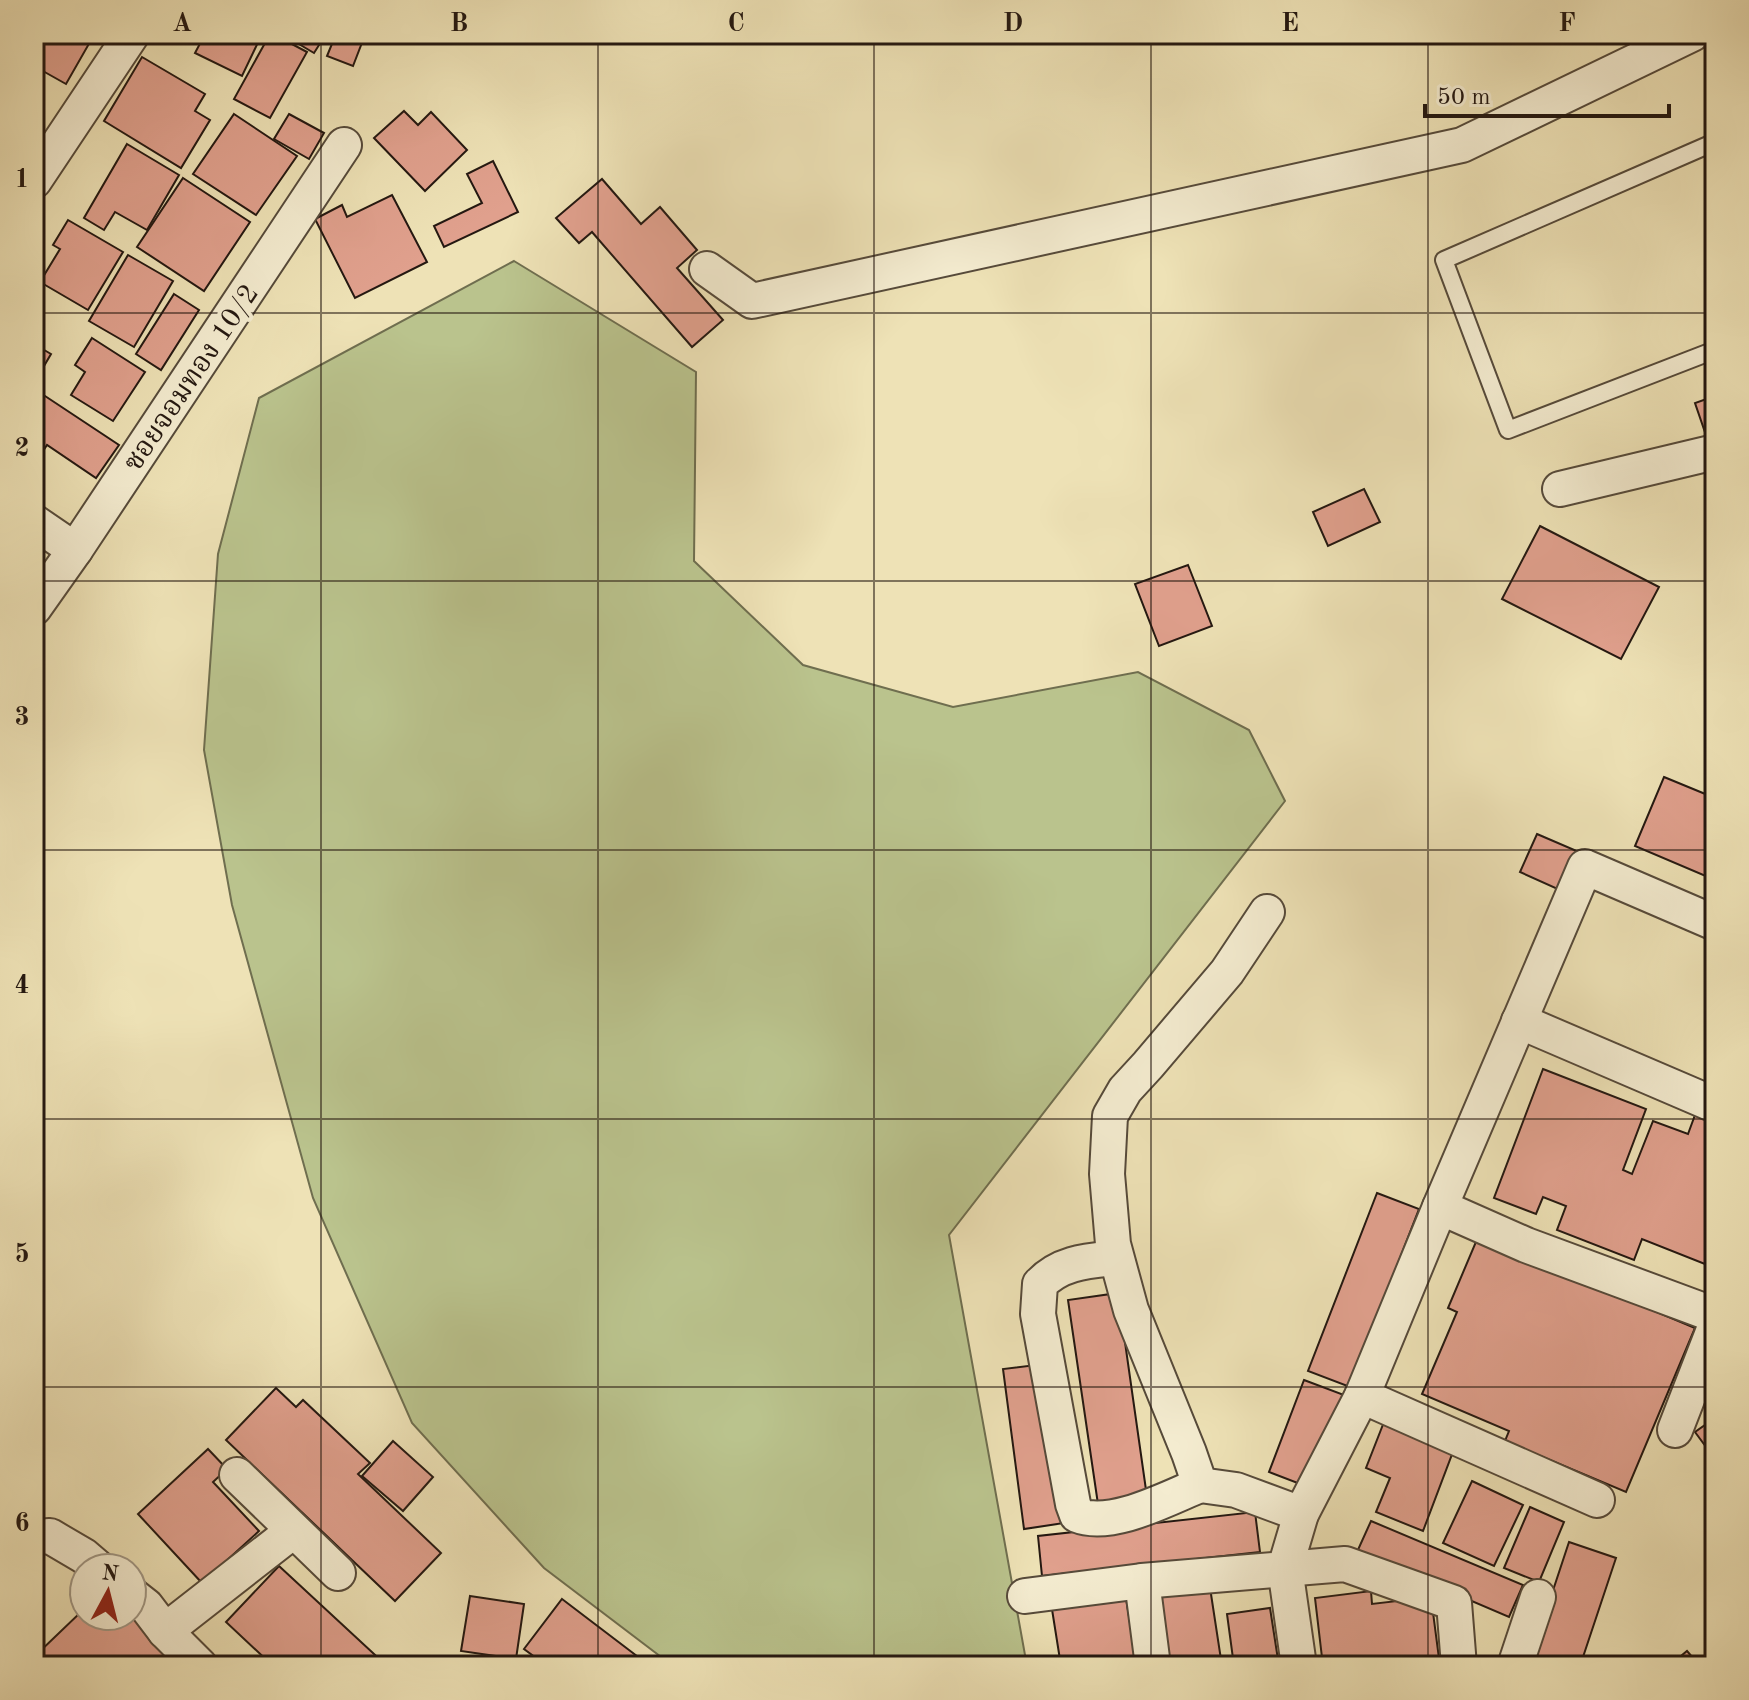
<svg xmlns="http://www.w3.org/2000/svg" width="1749" height="1700" font-family="'Old Standard TT','Noto Serif Thai',serif">
  <style>
    .green { fill: #bac38d; stroke: #6f6e4f; stroke-width: 2 }
    .building { fill: #e0a08d; stroke: #241811; stroke-width: 2 }
    .lines { fill: none; stroke-linecap: round; stroke-linejoin: round }
    .lane-casing { stroke: #564a3a; stroke-width: 20 }
    .street-casing { stroke: #564a3a; stroke-width: 38 }
    .lane { stroke: #f4ecd0; stroke-width: 16 }
    .street { stroke: #f4ecd0; stroke-width: 34 }
    .grid { fill: none; stroke: #241811; stroke-width: 2; stroke-opacity: 0.55 }
    .labels { text-anchor: middle; stroke-width: 8; stroke-linejoin: round; paint-order: stroke }
    .street-label { font-size: 28px; fill: #241811; stroke: #f4ecd0 }
    .neatline { fill: none; stroke: #241811; stroke-width: 3 }
    .grid-label { font-size: 26px; text-anchor: middle; font-weight: bold; fill: #241811 }
  </style>
  <rect width="100%" height="100%" fill="#eee2b6"/>
  <filter id="stains"><feTurbulence type="fractalNoise" baseFrequency=".0025" numOctaves="4"/><feColorMatrix values="0 0 0 0 .2 0 0 0 0 .09 0 0 0 0 .02 0 0 0 .5 -.17"/></filter>
  <radialGradient id="worn" r=".72"><stop offset=".6" stop-color="#630" stop-opacity="0"/><stop offset="1" stop-color="#630" stop-opacity=".3"/></radialGradient>
  <path class="green" d="M 514,261 L 696,372 L 694,561 L 803,665 L 953,707 L 1138,672 L 1249,730 L 1285,801 L 949,1235 L 1027,1666 L 673,1666 L 544,1568 L 412,1423 L 313,1198 L 232,905 L 204,750 L 218,554 L 259,398 Z"/>
  <g class="building">
    <path d="M 34,34 L 92,34 L 94,35 L 66,84 L 34,66 Z"/>
    <path d="M 205,34 L 262,34 L 242,76 L 195,53 Z"/>
    <path d="M 270,34 L 273,34 L 307,52 L 270,118 L 234,99 Z"/>
    <path d="M 282,34 L 326,34 L 314,53 Z"/>
    <path d="M 336,34 L 348,34 L 363,40 L 353,66 L 327,56 Z"/>
    <path d="M 142,57 L 205,94 L 195,111 L 210,120 L 181,168 L 104,121 Z"/>
    <path d="M 404,111 L 418,125 L 431,112 L 467,150 L 425,191 L 374,138 Z"/>
    <path d="M 234,114 L 297,156 L 256,215 L 193,174 Z"/>
    <path d="M 289,114 L 324,133 L 309,159 L 274,139 Z"/>
    <path d="M 127,144 L 179,175 L 147,230 L 115,212 L 104,230 L 84,218 Z"/>
    <path d="M 493,161 L 518,212 L 444,247 L 434,226 L 482,203 L 467,174 Z"/>
    <path d="M 183,178 L 250,222 L 204,291 L 137,247 Z"/>
    <path d="M 602,179 L 641,224 L 660,207 L 697,250 L 677,268 L 723,320 L 692,347 L 592,232 L 579,243 L 556,218 Z"/>
    <path d="M 392,195 L 427,262 L 355,298 L 315,219 L 342,205 L 347,217 Z"/>
    <path d="M 68,220 L 123,252 L 88,310 L 40,282 L 60,249 L 53,245 Z"/>
    <path d="M 128,255 L 173,281 L 134,347 L 89,321 Z"/>
    <path d="M 174,294 L 199,310 L 161,370 L 136,354 Z"/>
    <path d="M 92,338 L 145,372 L 113,421 L 71,395 L 85,372 L 75,365 Z"/>
    <path d="M 34,344 L 51,354 L 34,383 Z"/>
    <path d="M 42,394 L 119,445 L 96,478 L 47,445 L 34,465 L 34,406 Z"/>
    <path d="M 1715,396 L 1715,439 L 1708,441 L 1695,403 Z"/>
    <path d="M 1364,489 L 1380,522 L 1328,546 L 1313,512 Z"/>
    <path d="M 1540,526 L 1659,587 L 1621,659 L 1502,599 Z"/>
    <path d="M 1188,565 L 1212,626 L 1159,646 L 1135,584 Z"/>
    <path d="M 1664,777 L 1715,798 L 1715,880 L 1635,846 Z"/>
    <path d="M 1537,834 L 1579,852 L 1562,891 L 1520,872 Z"/>
    <path d="M 1543,1069 L 1646,1109 L 1623,1170 L 1632,1174 L 1653,1121 L 1688,1134 L 1695,1115 L 1715,1123 L 1715,1268 L 1642,1239 L 1634,1260 L 1557,1230 L 1566,1206 L 1543,1197 L 1536,1214 L 1494,1198 Z"/>
    <path d="M 1377,1193 L 1419,1209 L 1350,1387 L 1308,1371 Z"/>
    <path d="M 1478,1237 L 1695,1328 L 1626,1492 L 1505,1441 L 1509,1431 L 1422,1394 L 1457,1312 L 1448,1308 Z"/>
    <path d="M 1118,1293 L 1148,1504 L 1099,1511 L 1068,1300 Z"/>
    <path d="M 1044,1364 L 1064,1523 L 1024,1529 L 1003,1369 Z"/>
    <path d="M 1304,1380 L 1344,1395 L 1308,1487 L 1269,1472 Z"/>
    <path d="M 276,1388 L 296,1407 L 303,1400 L 370,1463 L 358,1474 L 441,1553 L 395,1601 L 226,1440 Z"/>
    <path d="M 1715,1418 L 1715,1459 L 1695,1432 Z"/>
    <path d="M 1384,1422 L 1454,1449 L 1423,1531 L 1376,1512 L 1390,1478 L 1366,1468 Z"/>
    <path d="M 393,1441 L 433,1477 L 403,1511 L 362,1476 Z"/>
    <path d="M 208,1449 L 227,1469 L 213,1482 L 259,1531 L 202,1583 L 138,1514 Z"/>
    <path d="M 1472,1481 L 1523,1505 L 1494,1566 L 1443,1543 Z"/>
    <path d="M 1530,1507 L 1564,1522 L 1539,1582 L 1504,1568 Z"/>
    <path d="M 1255,1512 L 1260,1552 L 1042,1576 L 1038,1536 Z"/>
    <path d="M 1371,1521 L 1523,1585 L 1509,1617 L 1357,1552 Z"/>
    <path d="M 1569,1542 L 1616,1558 L 1580,1666 L 1528,1666 Z"/>
    <path d="M 279,1566 L 387,1666 L 273,1666 L 226,1622 Z"/>
    <path d="M 1209,1581 L 1222,1666 L 1166,1666 L 1155,1589 Z"/>
    <path d="M 1371,1591 L 1372,1604 L 1431,1597 L 1440,1666 L 1323,1666 L 1315,1598 Z"/>
    <path d="M 1125,1592 L 1137,1666 L 1061,1666 L 1051,1603 Z"/>
    <path d="M 470,1596 L 524,1604 L 516,1659 L 461,1651 Z"/>
    <path d="M 562,1599 L 650,1666 L 547,1666 L 524,1649 Z"/>
    <path d="M 1270,1608 L 1279,1666 L 1234,1666 L 1227,1614 Z"/>
    <path d="M 84,1609 L 84,1616 L 132,1616 L 187,1666 L 34,1666 L 34,1657 Z"/>
    <path d="M 1687,1651 L 1700,1666 L 1669,1666 Z"/>
  </g>
  <g class="lines">
    <g class="lane-casing">
      <path id="lane" d="M 1715,142 L 1444,260 L 1508,430 L 1715,350"/>
    </g>
    <g class="street-casing">
      <g id="street">
        <path d="M 34,181 L 132,34"/>
        <path d="M 707,269 L 752,301 L 1462,145 L 1692,34"/>
        <path d="M 1560,489 L 1715,452"/>
        <path d="M 34,522 L 75,550"/>
        <path d="M 34,608 L 75,550 L 344,145"/>
        <path d="M 1267,912 L 1227,972 L 1148,1065 L 1125,1090 L 1110,1116 L 1107,1174 L 1113,1244 L 1131,1310 L 1189,1453 L 1200,1485 L 1236,1490 L 1301,1514"/>
        <path d="M 1519,1021 L 1715,1105"/>
        <path d="M 1440,1207 L 1526,1245 L 1715,1315"/>
        <path d="M 1116,1258 C 1088,1261 1061,1262 1040,1284 L 1038,1314 L 1073,1504 L 1077,1515 C 1111,1529 1168,1498 1200,1485"/>
        <path d="M 1362,1396 L 1597,1500"/>
        <path d="M 1675,1430 L 1715,1327"/>
        <path d="M 237,1475 L 338,1573"/>
        <path d="M 34,1537 L 50,1536 L 84,1556 L 98,1568"/>
        <path d="M 1142,1581 L 1153,1666"/>
        <path d="M 132,1595 L 146,1606 L 165,1631 L 200,1666"/>
        <path d="M 1025,1596 L 1142,1581 L 1345,1564 L 1454,1603 L 1459,1666"/>
        <path d="M 165,1631 L 293,1531"/>
        <path d="M 1299,1666 L 1285,1568 L 1301,1514 L 1362,1396 L 1440,1207 L 1585,867 L 1715,923"/>
        <path d="M 1515,1666 L 1538,1597"/>
      </g>
    </g>
    <use href="#lane" class="lane"/>
    <use href="#street" class="street"/>
  </g>
  <path class="grid" d="M 321,34 L 321,1666M 598,34 L 598,1666M 874,34 L 874,1666M 1151,34 L 1151,1666M 1428,34 L 1428,1666M 34,313 L 1715,313M 34,581 L 1715,581M 34,850 L 1715,850M 34,1119 L 1715,1119M 34,1387 L 1715,1387"/>
  <g class="labels">
    <g class="street-label">
      <text transform="translate(190 377) rotate(-56)" y="10">ซอยจอมทอง 10/2</text>
    </g>
  </g>
  <rect width="1749" height="1700" fill="none" stroke="#eee2b6" stroke-width="88"/>
  <g transform="translate(108 1592) rotate(7)"><circle r="38" fill="#f4ecd0" stroke="#a19784" stroke-width="2"/>
  <path d="M0-6L14 30L0 20L-14 30Z" fill="#8f2418"/>
  <text y="-12" font-size="22" font-weight="bold" text-anchor="middle" fill="#241811">N</text>
  </g>
  <path d="M1425 104v12h244v-12" fill="none" stroke="#241811" stroke-width="4"/>
  <text x="1437" y="104" font-size="24" fill="#241811" stroke="#f4ecd0" stroke-width="6" paint-order="stroke">50 m</text>
  <rect x="44" y="44" width="1661" height="1612" class="neatline"/>
  <g class="grid-label">
    <text x="182" y="31">A</text>
    <text x="459" y="31">B</text>
    <text x="736" y="31">C</text>
    <text x="1013" y="31">D</text>
    <text x="1290" y="31">E</text>
    <text x="1567" y="31">F</text>
    <text x="22" y="187">1</text>
    <text x="22" y="456">2</text>
    <text x="22" y="725">3</text>
    <text x="22" y="993">4</text>
    <text x="22" y="1262">5</text>
    <text x="22" y="1531">6</text>
  </g>
  <rect width="100%" height="100%" filter="url(#stains)"/>
  <rect width="100%" height="100%" fill="url(#worn)"/>
</svg>
